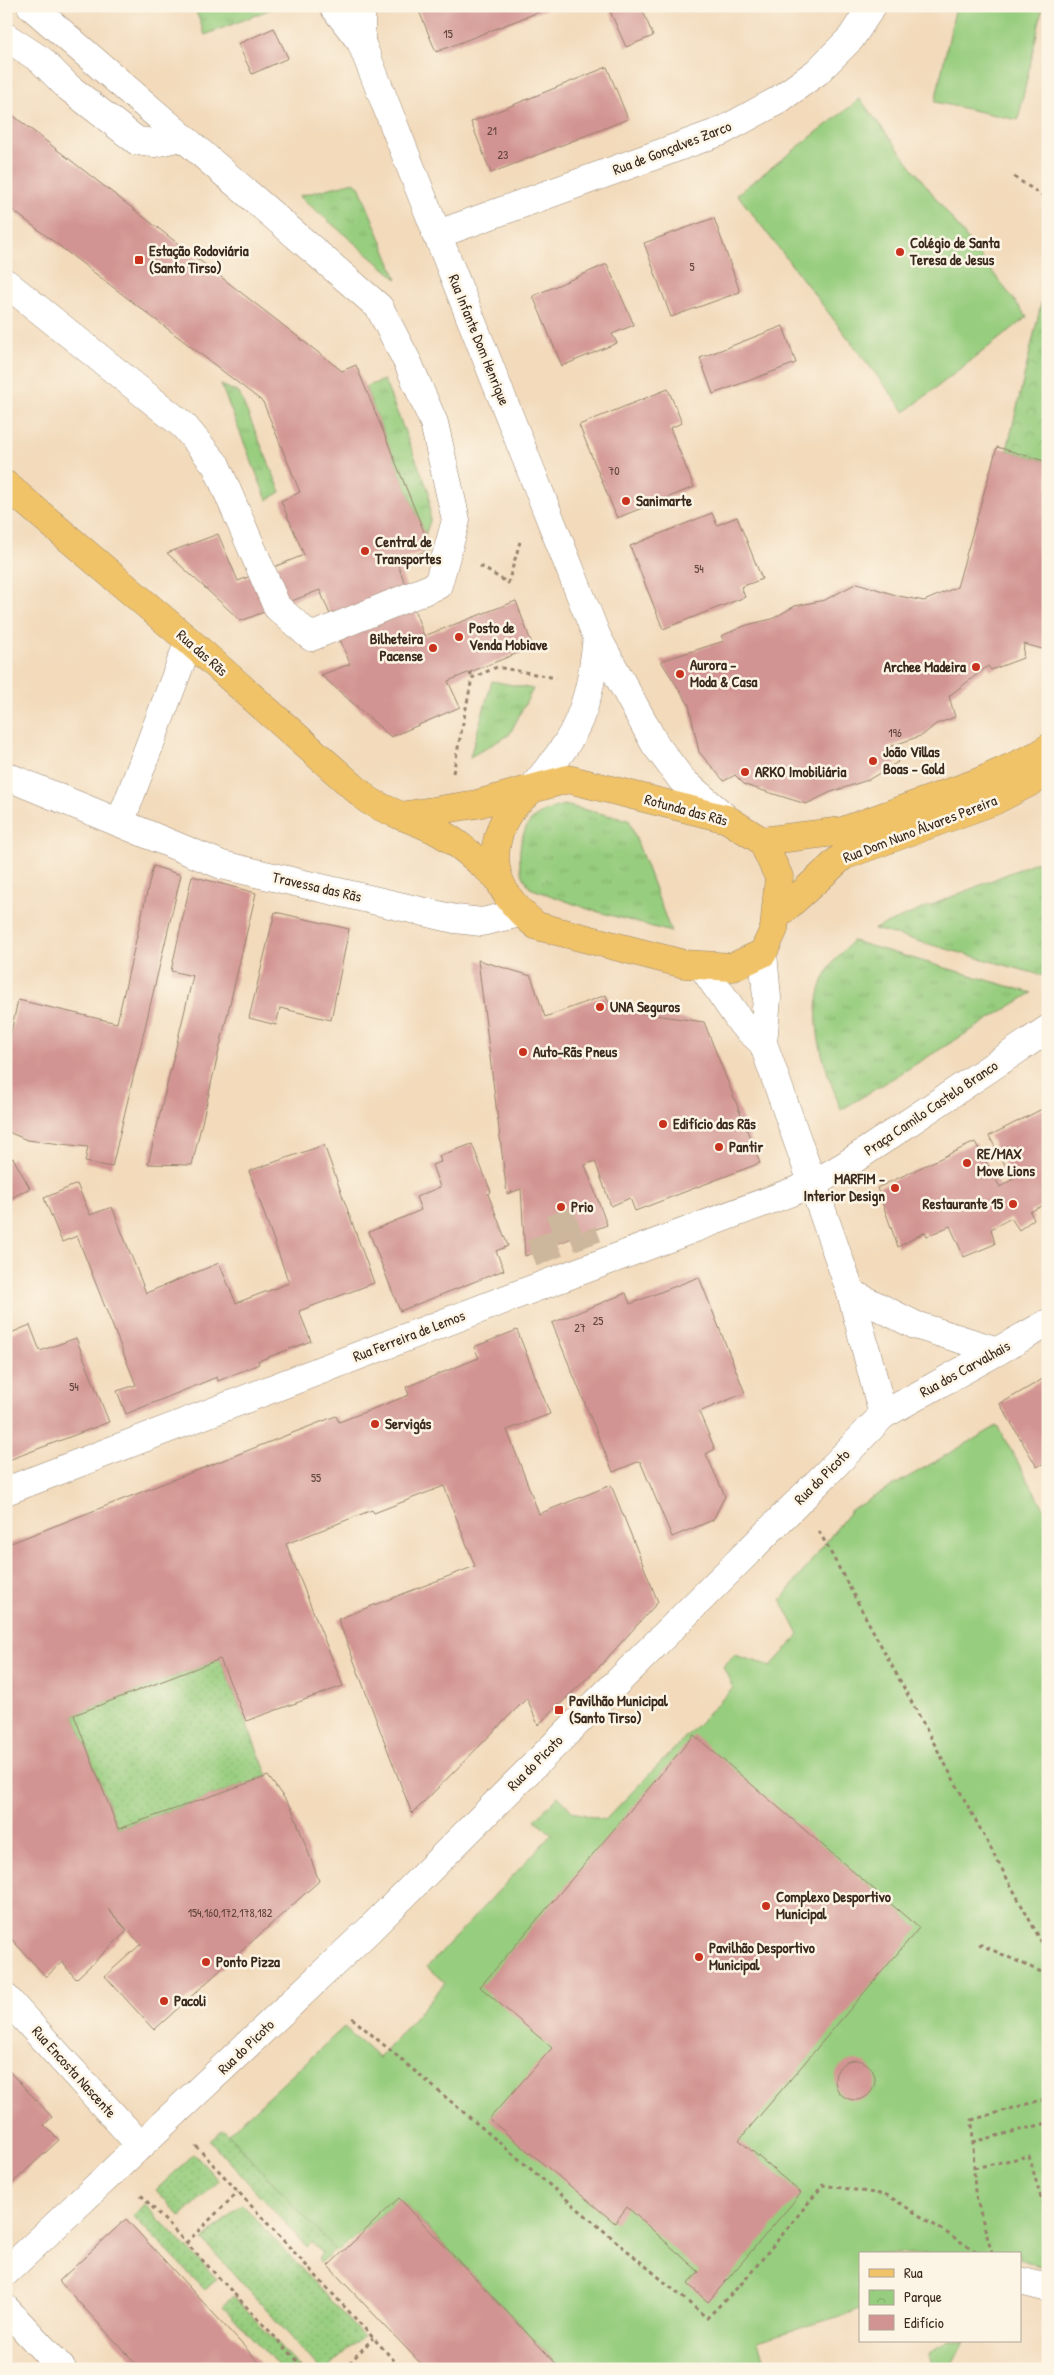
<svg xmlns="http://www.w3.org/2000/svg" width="1054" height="2375" font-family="'Patrick Hand',sans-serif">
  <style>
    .grass { fill: url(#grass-tufts); stroke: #697c4e }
    .park { fill: url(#park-crowns); stroke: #697c4e }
    .garden { fill: url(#garden-dots); stroke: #697c4e }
    .pitch { fill: #97cd7e; stroke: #697c4e }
    .building { fill: #d29492 }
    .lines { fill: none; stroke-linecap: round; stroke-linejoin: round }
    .minor-tunnel { stroke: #cdb79c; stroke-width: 28; stroke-dasharray: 28 14; stroke-linecap: butt }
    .minor-casing { stroke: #96826c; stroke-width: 29 }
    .major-casing { stroke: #96826c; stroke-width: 29 }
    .path { stroke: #96826c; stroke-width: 3; stroke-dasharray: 4 4; stroke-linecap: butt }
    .minor { stroke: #fff; stroke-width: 28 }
    .major { stroke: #f0c369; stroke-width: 28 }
    .poi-dot { fill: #c8321e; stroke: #fcf5e5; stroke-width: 2 }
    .labels { text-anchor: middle; stroke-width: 5; stroke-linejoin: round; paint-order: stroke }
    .number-label { font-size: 12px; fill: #61443b }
    .street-label { font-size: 15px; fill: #3b2a1e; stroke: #fcf5e5 }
    .poi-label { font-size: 15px; font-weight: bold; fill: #3b2a1e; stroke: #fcf5e5; text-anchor: start }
  </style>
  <defs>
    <pattern id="grass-tufts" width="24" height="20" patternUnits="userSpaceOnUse" patternTransform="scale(1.25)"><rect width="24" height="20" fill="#97cd7e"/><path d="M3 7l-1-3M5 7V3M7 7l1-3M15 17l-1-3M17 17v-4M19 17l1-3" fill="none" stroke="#83b06c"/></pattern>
    <pattern id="park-crowns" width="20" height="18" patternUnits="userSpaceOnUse" patternTransform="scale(1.25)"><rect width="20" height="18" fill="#97cd7e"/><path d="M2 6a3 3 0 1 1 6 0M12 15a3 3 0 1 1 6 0" fill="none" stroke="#83b06c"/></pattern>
    <pattern id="garden-dots" width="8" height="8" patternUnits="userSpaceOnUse" patternTransform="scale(1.25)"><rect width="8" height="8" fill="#97cd7e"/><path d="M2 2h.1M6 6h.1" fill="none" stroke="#83b06c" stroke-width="1.8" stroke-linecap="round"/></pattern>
  </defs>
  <rect width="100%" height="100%" fill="#fcf5e5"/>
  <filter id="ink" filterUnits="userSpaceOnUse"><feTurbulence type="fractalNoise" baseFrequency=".02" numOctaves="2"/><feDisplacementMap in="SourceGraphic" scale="10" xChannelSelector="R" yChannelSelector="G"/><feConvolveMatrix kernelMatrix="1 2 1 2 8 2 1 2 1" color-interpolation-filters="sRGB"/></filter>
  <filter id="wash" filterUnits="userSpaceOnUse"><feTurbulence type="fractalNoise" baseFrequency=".0096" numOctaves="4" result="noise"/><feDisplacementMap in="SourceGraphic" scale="20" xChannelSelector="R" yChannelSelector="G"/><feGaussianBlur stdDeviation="1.12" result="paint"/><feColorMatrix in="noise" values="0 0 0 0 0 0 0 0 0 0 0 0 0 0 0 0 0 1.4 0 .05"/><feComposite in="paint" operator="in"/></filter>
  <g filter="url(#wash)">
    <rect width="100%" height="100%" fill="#f2dabb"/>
    <g class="grass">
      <path d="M 194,6 L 279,6 L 205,35 Z"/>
      <path d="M 354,182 L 359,186 L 397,279 L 299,196 Z"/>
      <path d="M 384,380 L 429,492 L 430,521 L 425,535 L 365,387 Z"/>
      <path d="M 221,385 L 239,393 L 281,492 L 267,500 Z"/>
      <path d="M 492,681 L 533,689 L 509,735 L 470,757 Z"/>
      <path d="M 564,805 L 629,820 L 671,932 L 588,909 L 530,888 C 527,882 522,876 521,870 C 517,855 521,828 534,818 C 543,811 553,808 564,805 Z"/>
      <path d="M 1048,857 L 1048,977 L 874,929 Z"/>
      <path d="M 852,941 L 853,941 L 1032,993 L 841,1110 C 824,1063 801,1011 832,964 C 837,956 846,949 852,941 Z"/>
    </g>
    <path class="park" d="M 1048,274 L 1048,462 L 1007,450 Z"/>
    <g class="garden">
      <path d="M 220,1659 L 268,1776 L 118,1829 L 74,1715 Z"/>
      <path d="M 223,2129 L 335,2249 L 321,2263 L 318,2258 L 322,2254 L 312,2242 L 307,2247 L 210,2141 Z"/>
      <path d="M 194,2154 L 219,2181 L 181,2217 L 156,2190 Z"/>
      <path d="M 144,2204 L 217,2279 L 205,2290 L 133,2216 Z"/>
      <path d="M 242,2204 L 363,2336 L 327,2369 L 320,2369 L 203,2240 Z"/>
      <path d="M 233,2296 L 301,2369 L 281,2369 L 223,2306 Z"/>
    </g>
    <g class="pitch">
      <path d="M 956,6 L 1043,6 L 1018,120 L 935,102 Z"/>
      <path d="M 860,99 L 1027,317 L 905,412 L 737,194 Z"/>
      <path d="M 997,1426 L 1048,1515 L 1048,2269 L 1020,2259 L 1020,2254 L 860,2254 L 860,2310 L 758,2341 L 766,2369 L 562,2369 L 400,2199 L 337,2252 L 228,2134 L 344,2027 L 379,2058 L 445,1983 L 427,1967 L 552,1834 L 535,1820 L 558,1796 L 573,1812 L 605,1820 L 733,1688 L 723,1667 L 734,1655 L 771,1666 L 799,1635 L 781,1600 L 851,1510 Z"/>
      <path d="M 948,2341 L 965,2341 L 949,2369 L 933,2369 L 929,2355 Z"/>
    </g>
    <g id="blocks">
      <g class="building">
        <path d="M 417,6 L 554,6 L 436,52 Z"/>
        <path d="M 620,6 L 641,6 L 653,36 L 626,47 L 610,11 Z"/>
        <path d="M 274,28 L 288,58 L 252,74 L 238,44 Z"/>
        <path d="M 607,67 L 628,119 L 491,173 L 471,122 Z"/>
        <path d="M 6,110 L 342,371 L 356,365 L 431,549 L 397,562 L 424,636 L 516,601 L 533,647 L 448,681 L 460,707 L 391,737 L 321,675 L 350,664 L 320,590 L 241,621 L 167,553 L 218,534 L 238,581 L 304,555 L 281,501 L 300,492 L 263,402 L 6,205 Z"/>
        <path d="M 714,218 L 740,292 L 671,317 L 644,243 Z"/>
        <path d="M 607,264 L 634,325 L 612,334 L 617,343 L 562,366 L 533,296 Z"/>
        <path d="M 783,326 L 796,363 L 713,394 L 700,358 Z"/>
        <path d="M 668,389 L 682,423 L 670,428 L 694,487 L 617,518 L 579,425 Z"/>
        <path d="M 997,447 L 1048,462 L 1048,640 L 1046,650 L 1024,644 L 1023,658 L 991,670 L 988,666 L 949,696 L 955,717 L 936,724 L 923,735 L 889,747 L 898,762 L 868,780 L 831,792 L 806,804 L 745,785 L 735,775 L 724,781 L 699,752 L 689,705 L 661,661 L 724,641 L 721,636 L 747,625 L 772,619 L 795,606 L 825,600 L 857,583 L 899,596 L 924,601 L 957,587 Z"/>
        <path d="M 712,513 L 717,525 L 737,517 L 762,579 L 741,587 L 745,597 L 663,629 L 630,546 Z"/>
        <path d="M 153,866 L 181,875 L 112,1167 L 85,1162 L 88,1147 L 27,1140 L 6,1131 L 6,1055 L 18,1000 L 117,1023 Z"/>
        <path d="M 192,876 L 256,893 L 192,1165 L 148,1164 L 193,976 L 171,971 Z"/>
        <path d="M 275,912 L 349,929 L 331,1020 L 280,1008 L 276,1025 L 249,1018 Z"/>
        <path d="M 478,960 L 531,976 L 545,1017 L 606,995 L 612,1009 L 704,1022 L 760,1163 L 635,1211 L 630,1198 L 611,1206 L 595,1161 L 585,1165 L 607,1225 L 525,1256 L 521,1189 L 507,1194 Z"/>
        <path d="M 1048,1106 L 1048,1203 L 1030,1212 L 1034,1219 L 1019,1230 L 1011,1218 L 991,1229 L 995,1244 L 964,1257 L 950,1226 L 927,1236 L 925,1232 L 898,1247 L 877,1188 L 975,1142 L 1000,1187 L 1013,1179 L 989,1136 Z"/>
        <path d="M 472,1144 L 491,1192 L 488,1194 L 508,1246 L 496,1251 L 504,1270 L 400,1311 L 369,1232 L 421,1210 L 416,1197 L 440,1187 L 432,1165 L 441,1162 L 439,1156 Z"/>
        <path d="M 324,1145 L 374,1283 L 299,1311 L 311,1341 L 258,1361 L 259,1364 L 218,1381 L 217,1377 L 126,1414 L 117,1391 L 136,1385 L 77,1236 L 62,1242 L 44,1198 L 77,1184 L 90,1215 L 112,1207 L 146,1293 L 219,1263 L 236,1303 L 289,1283 L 249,1171 Z"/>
        <path d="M 13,1158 L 30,1188 L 6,1201 L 6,1162 Z"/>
        <path d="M 699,1277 L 745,1393 L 699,1412 L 715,1449 L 706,1454 L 725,1496 L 713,1520 L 672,1537 L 640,1461 L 613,1472 L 552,1323 L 626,1293 L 630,1304 Z"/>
        <path d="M 30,1325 L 40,1351 L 76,1338 L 109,1422 L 6,1461 L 6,1335 Z"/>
        <path d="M 517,1330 L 550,1414 L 507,1430 L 539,1514 L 611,1485 L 658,1602 L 600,1666 L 538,1725 L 527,1698 L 412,1814 L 338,1619 L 475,1566 L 444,1486 L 374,1513 L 372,1510 L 286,1544 L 343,1686 L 246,1721 L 220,1659 L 74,1715 L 118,1829 L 268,1776 L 292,1809 L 319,1881 L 154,2030 L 105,1976 L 141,1944 L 108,1909 L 127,1931 L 76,1979 L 62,1962 L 46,1977 L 6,1933 L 6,1545 L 336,1416 L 339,1422 L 409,1395 L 406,1387 L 479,1358 L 474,1347 Z"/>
        <path d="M 1048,1376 L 1048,1461 L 1037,1467 L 1000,1404 Z"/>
        <path d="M 694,1735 L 919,1928 L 739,2140 L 801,2193 L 708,2302 L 688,2284 L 699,2272 L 627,2207 L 615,2223 L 489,2119 L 552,2048 L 480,1987 Z"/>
        <circle cx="855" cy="2080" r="20"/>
        <path d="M 6,2068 L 52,2117 L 44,2125 L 59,2140 L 6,2189 Z"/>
        <path d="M 399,2198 L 561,2369 L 426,2369 L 328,2266 Z"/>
        <path d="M 126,2219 L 265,2369 L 141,2369 L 59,2281 Z"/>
      </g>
    </g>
  </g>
  <g filter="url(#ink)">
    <use href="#blocks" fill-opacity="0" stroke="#96826c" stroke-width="1"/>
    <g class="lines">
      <path class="minor-tunnel" d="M 550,1261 L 539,1234 L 578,1219 L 588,1246"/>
      <g class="minor-casing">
        <g id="minor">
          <path d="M 333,6 L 361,42 L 597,637 L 655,744 L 682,780 L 727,819"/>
          <path d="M 361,6 L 361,42"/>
          <path d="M 6,37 L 41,60 L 68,87 L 137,141 L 154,143 L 180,137"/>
          <path d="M 436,235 L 722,131 L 777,101 L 817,72 L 851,38 L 872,6"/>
          <path d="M 6,283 L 184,426 L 216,465 L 277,607 L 311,637 L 438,585 L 456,520 L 434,423 L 408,363 L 379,307 L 31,6"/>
          <path d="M 6,776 L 222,865 L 455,919 L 482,922 L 520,913"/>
          <path d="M 532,789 C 543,774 555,761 565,746 C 587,713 593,675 597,637"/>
          <path d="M 120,823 L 189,641"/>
          <path d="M 763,953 L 767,998 L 763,1043 L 851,1293 L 883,1415"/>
          <path d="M 702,966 L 742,1024 L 763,1043"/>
          <path d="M 851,1293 L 915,1325 L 998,1351"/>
          <path d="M 6,1491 L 519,1294 L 813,1184 L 844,1166 L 1048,1029"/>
          <path d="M 6,1998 L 141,2146"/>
          <path d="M 6,2272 L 368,1931 L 828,1472 L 883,1415 L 1048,1323"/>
          <path d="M 1020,2281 L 1048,2288"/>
          <path d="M 6,2309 L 62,2369"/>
        </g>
      </g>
      <g class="major-casing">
        <g id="major">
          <path d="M 6,485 L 189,641 L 368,800 C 389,813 413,819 435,830 C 458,842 477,860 497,877"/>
          <path d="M 401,816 L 477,804 L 568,779 L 727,819 L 762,841 L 779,877 L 774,929 L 763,953 L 733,967 L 684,964 L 537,926 C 498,896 483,862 506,817 C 512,806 524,797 532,789"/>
          <path d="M 762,841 L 843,831 L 979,782 L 1040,754 L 1048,748"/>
          <path d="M 777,916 L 843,856 L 994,801 L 1048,773"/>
        </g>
      </g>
      <g class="path">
        <path d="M 1014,177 L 1048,199"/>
        <path d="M 480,566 L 508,583 L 520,542"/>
        <path d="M 470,672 L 472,678"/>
        <path d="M 453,773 L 472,678 L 497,667 L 556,678"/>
        <path d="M 819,1531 L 1048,1954"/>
        <path d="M 979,1944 L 1048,1975"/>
        <path d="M 352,2018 L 707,2318 L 744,2281 L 823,2185 L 887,2195 L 980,2254"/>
        <path d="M 972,2142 L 1048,2123"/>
        <path d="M 196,2146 L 402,2369"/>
        <path d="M 974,2168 L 1029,2156 L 1048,2223"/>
        <path d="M 141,2195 L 305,2369"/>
        <path d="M 186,2243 L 238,2192"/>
        <path d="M 992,2254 L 975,2193 L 972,2120 L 1048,2098"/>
        <path d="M 344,2369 L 373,2338"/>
      </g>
      <use href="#minor" class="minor"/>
      <use href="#major" class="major"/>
    </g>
  </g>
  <g class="poi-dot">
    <circle cx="900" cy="252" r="5"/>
    <rect x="134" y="255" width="10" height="10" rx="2.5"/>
    <circle cx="626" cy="501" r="5"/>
    <circle cx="365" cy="551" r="5"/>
    <circle cx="459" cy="637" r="5"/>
    <circle cx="433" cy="648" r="5"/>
    <circle cx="976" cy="667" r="5"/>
    <circle cx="680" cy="674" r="5"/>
    <circle cx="873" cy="761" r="5"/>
    <circle cx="745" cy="772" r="5"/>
    <circle cx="600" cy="1007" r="5"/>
    <circle cx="523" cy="1052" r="5"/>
    <circle cx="663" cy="1124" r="5"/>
    <circle cx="719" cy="1147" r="5"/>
    <circle cx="967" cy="1163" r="5"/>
    <circle cx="895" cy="1188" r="5"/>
    <circle cx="1013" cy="1204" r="5"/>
    <circle cx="561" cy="1207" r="5"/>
    <circle cx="375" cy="1424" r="5"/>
    <rect x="554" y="1705" width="10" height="10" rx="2.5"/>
    <circle cx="766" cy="1906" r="5"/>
    <circle cx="699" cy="1957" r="5"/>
    <circle cx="206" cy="1962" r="5"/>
    <circle cx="164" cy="2001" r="5"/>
  </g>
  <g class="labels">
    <g class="number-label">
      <text x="448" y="38">15</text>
      <text x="492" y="135">21</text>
      <text x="503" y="159">23</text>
      <text x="692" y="271">5</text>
      <text x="614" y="475">70</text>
      <text x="699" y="573">54</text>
      <text x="895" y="737">196</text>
      <text x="598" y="1325">25</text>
      <text x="580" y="1332">27</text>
      <text x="74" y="1391">54</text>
      <text x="316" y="1482">55</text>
      <text x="230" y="1917">154,160,172,178,182</text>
    </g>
    <g class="street-label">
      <text transform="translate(672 148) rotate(-21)" y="5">Rua de Gonçalves Zarco</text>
      <text transform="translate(479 340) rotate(68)" y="5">Rua Infante Dom Henrique</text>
      <text transform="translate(202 653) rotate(41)" y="5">Rua das Rãs</text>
      <text transform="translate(686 810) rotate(15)" y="5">Rotunda das Rãs</text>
      <text transform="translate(920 829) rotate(-21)" y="5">Rua Dom Nuno Álvares Pereira</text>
      <text transform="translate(317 887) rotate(13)" y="5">Travessa das Rãs</text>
      <text transform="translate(931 1108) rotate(-34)" y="5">Praça Camilo Castelo Branco</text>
      <text transform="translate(409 1336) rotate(-21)" y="5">Rua Ferreira de Lemos</text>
      <text transform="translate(965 1369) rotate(-29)" y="5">Rua dos Carvalhais</text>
      <text transform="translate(822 1477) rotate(-45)" y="5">Rua do Picoto</text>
      <text transform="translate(535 1763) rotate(-45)" y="5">Rua do Picoto</text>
      <text transform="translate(246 2047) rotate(-44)" y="5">Rua do Picoto</text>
      <text transform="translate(74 2072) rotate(48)" y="5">Rua Encosta Nascente</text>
    </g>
    <g class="poi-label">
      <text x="910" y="248">Colégio de Santa<tspan x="910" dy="17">Teresa de Jesus</tspan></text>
      <text x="149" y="256">Estação Rodoviária<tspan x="149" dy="17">(Santo Tirso)</tspan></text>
      <text x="636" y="506">Sanimarte</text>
      <text x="375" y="547">Central de<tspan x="375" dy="17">Transportes</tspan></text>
      <text x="469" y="633">Posto de<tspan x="469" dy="17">Venda Mobiave</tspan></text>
      <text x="423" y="644" text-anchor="end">Bilheteira<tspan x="423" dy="17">Pacense</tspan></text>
      <text x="690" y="670">Aurora -<tspan x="690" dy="17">Moda &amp; Casa</tspan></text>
      <text x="966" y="672" text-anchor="end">Archee Madeira</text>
      <text x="883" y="757">João Villas<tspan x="883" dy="17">Boas - Gold</tspan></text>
      <text x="755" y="777">ARKO Imobiliária</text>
      <text x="610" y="1012">UNA Seguros</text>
      <text x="533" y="1057">Auto-Rãs Pneus</text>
      <text x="673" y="1129">Edifício das Rãs</text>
      <text x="729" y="1152">Pantir</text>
      <text x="977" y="1159">RE/MAX<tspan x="977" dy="17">Move Lions</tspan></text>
      <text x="885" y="1184" text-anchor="end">MARFIM -<tspan x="885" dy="17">Interior Design</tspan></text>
      <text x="1003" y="1209" text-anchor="end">Restaurante 15</text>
      <text x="571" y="1212">Prio</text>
      <text x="385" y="1429">Servigás</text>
      <text x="569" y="1706">Pavilhão Municipal<tspan x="569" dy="17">(Santo Tirso)</tspan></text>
      <text x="776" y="1902">Complexo Desportivo<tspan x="776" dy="17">Municipal</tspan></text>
      <text x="709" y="1953">Pavilhão Desportivo<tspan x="709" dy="17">Municipal</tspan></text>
      <text x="216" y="1967">Ponto Pizza</text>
      <text x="174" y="2006">Pacoli</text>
    </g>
  </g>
  <rect width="1054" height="2375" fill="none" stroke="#fcf5e5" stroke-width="25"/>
  <rect x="859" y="2252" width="162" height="90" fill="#fcf5e5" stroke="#afa495"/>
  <rect x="869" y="2269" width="25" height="8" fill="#f0c369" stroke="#afa495"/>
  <text x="904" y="2278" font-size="15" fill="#3b2a1e">Rua</text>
  <rect x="869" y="2290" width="25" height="15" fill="url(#park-crowns)" stroke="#afa495"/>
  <text x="904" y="2302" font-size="15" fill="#3b2a1e">Parque</text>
  <rect x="869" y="2315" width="25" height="15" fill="#d29492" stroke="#afa495"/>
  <text x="904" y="2328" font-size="15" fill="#3b2a1e">Edifício</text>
</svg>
